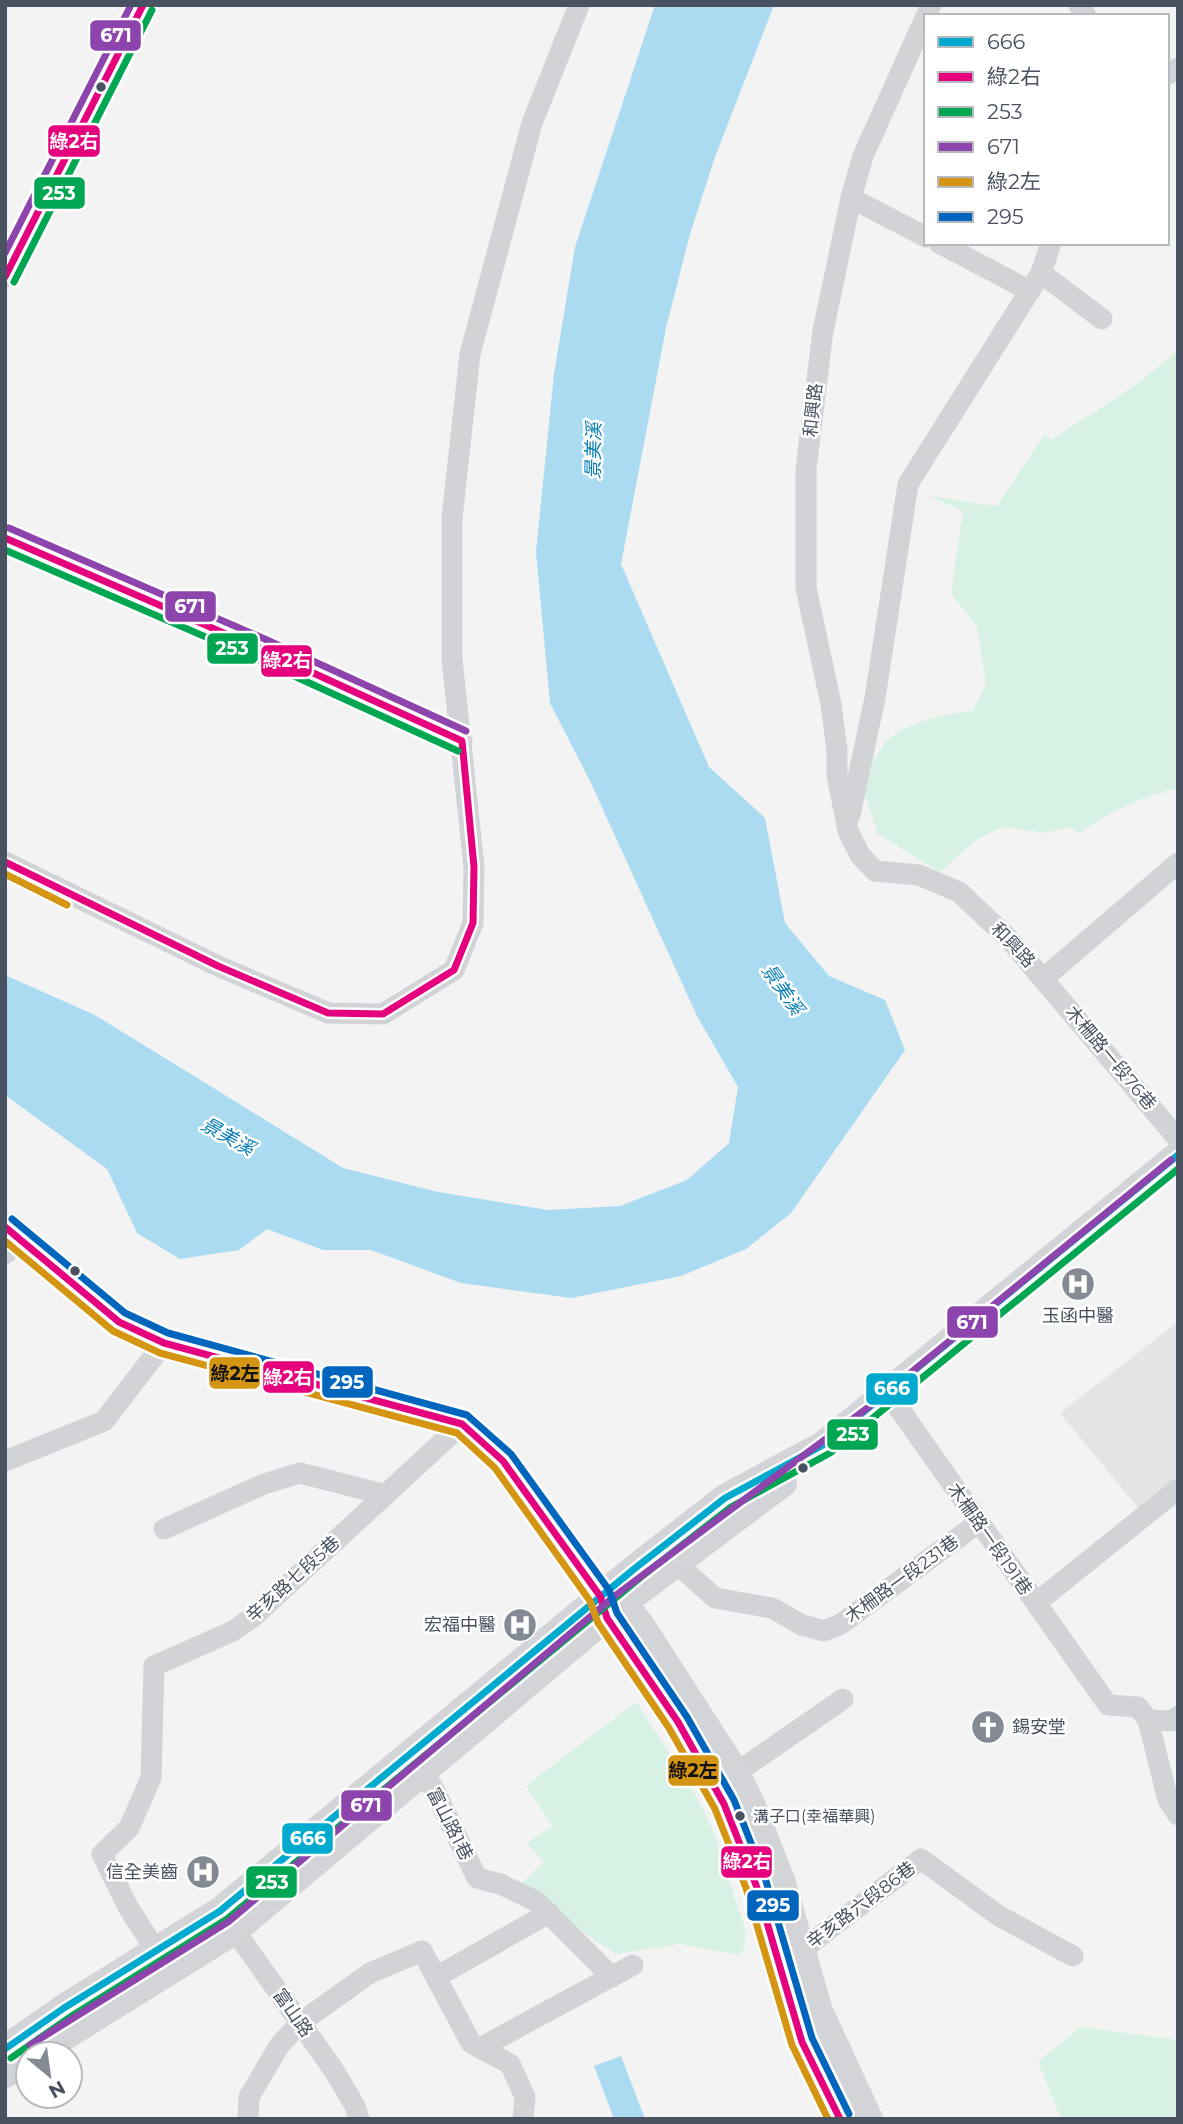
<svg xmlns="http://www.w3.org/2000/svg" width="1183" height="2124" font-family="Montserrat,'Noto Sans TC',sans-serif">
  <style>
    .education { fill: #e4e4e5 }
    .green { fill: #d7f2e4 }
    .water { fill: #abdbf1 }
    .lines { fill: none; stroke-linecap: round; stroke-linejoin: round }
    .minor { stroke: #d1d3d6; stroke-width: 21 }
    .secondary { stroke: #d2d4d7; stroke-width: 28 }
    .bus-1-casing { stroke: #fff; stroke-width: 12 }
    .bus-2-casing { stroke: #fff; stroke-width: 12 }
    .bus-3-casing { stroke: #fff; stroke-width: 12 }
    .bus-4-casing { stroke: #fff; stroke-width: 12 }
    .bus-5-casing { stroke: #fff; stroke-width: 12 }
    .bus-6-casing { stroke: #fff; stroke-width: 12 }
    .bus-1 { stroke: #00a9ce; stroke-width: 7 }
    .bus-2 { stroke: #e5007d; stroke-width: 7 }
    .bus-3 { stroke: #00a651; stroke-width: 7 }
    .bus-4 { stroke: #8e44ad; stroke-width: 7 }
    .bus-5 { stroke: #d49513; stroke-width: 7 }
    .bus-6 { stroke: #0065bd; stroke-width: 7 }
    .bus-dot { fill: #485260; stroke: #fff; stroke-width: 2.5 }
    .labels { text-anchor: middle; stroke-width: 5; stroke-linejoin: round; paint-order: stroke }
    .bus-label { font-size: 16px; fill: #485260; stroke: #fff; text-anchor: start }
    .street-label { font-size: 18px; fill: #485260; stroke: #fff }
    .poi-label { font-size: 18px; fill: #485260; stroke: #fff; text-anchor: end }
    .water-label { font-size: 19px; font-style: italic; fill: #077eb5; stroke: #fff }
    .line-badge { stroke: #fff; stroke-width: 2.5 }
    .badge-label { font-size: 19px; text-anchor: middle; font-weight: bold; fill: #fff }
    .pale-badge-label { font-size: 19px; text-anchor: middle; font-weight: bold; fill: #111 }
  </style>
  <rect width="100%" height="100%" fill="#f3f3f3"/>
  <path class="education" d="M 1178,1322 L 1178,1476 L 1138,1508 L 1060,1413 Z"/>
  <g class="green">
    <path d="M 1178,349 L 1178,788 C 1140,798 1111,810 1080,833 L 1069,827 L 1045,833 L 1002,827 L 976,840 L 940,872 L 878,834 L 861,784 C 868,769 882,743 895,734 C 918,719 948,715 973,710 L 986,684 L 977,627 L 951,593 L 963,511 L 929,496 L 997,506 L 1044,435 L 1052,440 C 1094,410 1141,387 1178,349 Z"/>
    <path d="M 636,1702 C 660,1740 687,1777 707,1817 C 719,1843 727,1872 735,1899 C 741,1917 752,1938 740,1955 L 680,1944 L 618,1954 L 600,1944 L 578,1928 L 546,1898 L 519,1886 L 544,1862 L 527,1843 L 553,1826 L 526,1786 Z"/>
    <path d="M 1081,2027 L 1178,2040 L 1178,2119 L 1061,2119 L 1038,2062 Z"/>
  </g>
  <g class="water">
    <path d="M 655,5 L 774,5 L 715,157 L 690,234 L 666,328 L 621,564 L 709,767 L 765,818 L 785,923 L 829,976 L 885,1000 L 905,1050 L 791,1213 L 746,1249 L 681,1276 L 571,1298 L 461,1283 L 371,1250 L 323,1250 L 267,1229 L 239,1250 L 180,1259 L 137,1233 L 107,1169 L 5,1095 L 5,975 L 95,1015 L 343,1168 L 438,1192 L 548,1210 L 620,1206 L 687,1180 L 729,1143 L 738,1087 L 697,1016 L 591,783 L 550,703 L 536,552 L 554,374 L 575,247 Z"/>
    <path d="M 621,2056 L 645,2119 L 614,2119 L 594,2066 Z"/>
  </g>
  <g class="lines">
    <g class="minor">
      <path d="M 931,5 L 863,156 L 851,198 L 823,331 L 806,469 L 806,588 L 831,704 L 837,750 L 837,775 L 848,831 L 860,855 L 875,871 L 919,875 L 959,892 L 1010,940 L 1178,1139"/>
      <path d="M 1079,5 L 1086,16"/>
      <path d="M 1167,75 L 1178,68"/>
      <path d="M 851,198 L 926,237"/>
      <path d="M 939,243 L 1030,291"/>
      <path d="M 1041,273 L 1102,319"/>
      <path d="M 5,277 L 143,5"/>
      <path d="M 5,538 L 263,650 L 462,741"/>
      <path d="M 850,815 L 875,698 L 908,484 L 1041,273 L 1051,243"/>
      <path d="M 5,862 L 218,966 L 328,1013 L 383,1014 L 454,970 L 473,923 L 474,867 L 452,659 L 452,518 L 470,354 L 532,123 L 579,5"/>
      <path d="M 1044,978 L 1178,863"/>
      <path d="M 5,1254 L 20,1240"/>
      <path d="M 887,1394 L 903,1414 L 1108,1705 L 1138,1707 L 1148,1720 L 1168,1800 L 1178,1815"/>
      <path d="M 5,1461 L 104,1421 L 164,1343"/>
      <path d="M 164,1529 L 264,1484 L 300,1473 L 386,1495"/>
      <path d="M 675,1562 L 715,1598 L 772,1608 L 802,1625 L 824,1631 L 841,1624 L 978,1523"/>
      <path d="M 1036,1603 L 1178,1489"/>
      <path d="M 1148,1720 L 1172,1721 L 1178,1716"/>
      <path d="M 424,1773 L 435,1791 L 477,1878 L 500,1884 L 536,1901 L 612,1977"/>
      <path d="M 736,1773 L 843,1699"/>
      <path d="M 228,1921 L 333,2069 L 355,2106 L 359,2119"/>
      <path d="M 802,1950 L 921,1859 L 999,1916 L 1073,1956"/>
      <path d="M 156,1951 L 128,1907 L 102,1854 L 129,1828 L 151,1778 L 154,1666 L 233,1631 L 253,1617 L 462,1424"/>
      <path d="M 436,1977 L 549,1913"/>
      <path d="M 480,2048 L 633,1965"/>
      <path d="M 248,2119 L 249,2097 L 279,2046 L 300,2023 L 370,1973 L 422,1951 L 471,2043 L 510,2064 L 525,2097 L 523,2119"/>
    </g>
    <g class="secondary">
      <path d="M 5,1227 L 119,1322 L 164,1343 L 427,1413 L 462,1424 L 503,1461 L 600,1596 L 607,1618 C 654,1686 706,1756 737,1833 C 765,1901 778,1973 802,2042 C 812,2068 826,2095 840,2119"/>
      <path d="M 623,1603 L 640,1624 L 736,1773 L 752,1806 L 781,1880 L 819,2011 L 869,2119"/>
      <path d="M 5,2049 L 64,2008 L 220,1911 L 634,1569 L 725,1498 L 823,1445 L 1178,1155"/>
      <path d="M 36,2054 L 234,1931 L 623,1603 L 783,1483"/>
      <path d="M 5,2074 L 28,2059"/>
    </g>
    <g class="bus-1-casing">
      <path id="bus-1" d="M 5,2049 L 64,2008 L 220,1911 L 634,1569 L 725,1498 L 823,1445 L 1178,1155"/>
    </g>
    <g class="bus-2-casing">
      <g id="bus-2">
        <path d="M 5,277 L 143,5"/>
        <path d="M 5,538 L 263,650 L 462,741 L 474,867 L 473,923 L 454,970 L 383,1014 L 328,1013 L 218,966 L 5,862"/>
        <path d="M 5,1227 L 119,1322 L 164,1343 L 462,1424 L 503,1461 L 600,1596 L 607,1618 L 678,1722 L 724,1804 L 756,1885 L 802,2042 L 840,2119"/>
      </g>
    </g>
    <g class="bus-3-casing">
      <g id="bus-3">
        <path d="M 14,282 L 152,10"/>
        <path d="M 5,550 L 259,660 L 458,751"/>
        <path d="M 11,2058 L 70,2017 L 227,1919 L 641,1577 L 731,1507 L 830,1453 L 1178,1169"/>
      </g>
    </g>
    <g class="bus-4-casing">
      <g id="bus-4">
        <path d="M 5,253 L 131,5"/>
        <path d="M 9,528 L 267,640 L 466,731"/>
        <path d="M 30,2045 L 228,1922 L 616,1595 L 870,1406 L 1171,1160"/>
      </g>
    </g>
    <g class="bus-5-casing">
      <g id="bus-5">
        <path d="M 5,874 L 67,905"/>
        <path d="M 5,1241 L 113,1331 L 160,1353 L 457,1433 L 495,1468 L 590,1601 L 598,1623 L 669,1728 L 715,1809 L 746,1888 L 792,2045 L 828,2119"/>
      </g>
    </g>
    <g class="bus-6-casing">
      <path id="bus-6" d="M 12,1219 L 125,1313 L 168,1333 L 467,1415 L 511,1454 L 609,1590 L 617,1613 L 687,1717 L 734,1800 L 766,1881 L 812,2038 L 849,2114"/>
    </g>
    <use href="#bus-1" class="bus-1"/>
    <use href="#bus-2" class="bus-2"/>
    <use href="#bus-3" class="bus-3"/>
    <use href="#bus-4" class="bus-4"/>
    <use href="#bus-5" class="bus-5"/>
    <use href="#bus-6" class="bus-6"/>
  </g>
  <defs>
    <g id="hospital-disc" transform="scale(1.75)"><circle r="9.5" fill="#848a93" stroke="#fff"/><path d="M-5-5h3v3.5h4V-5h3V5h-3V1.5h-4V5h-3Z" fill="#fff"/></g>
    <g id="church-disc" transform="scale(1.75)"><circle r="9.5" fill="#848a93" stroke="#fff"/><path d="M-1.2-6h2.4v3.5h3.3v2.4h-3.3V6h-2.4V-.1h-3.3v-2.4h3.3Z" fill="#fff"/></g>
  </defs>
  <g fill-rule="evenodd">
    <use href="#hospital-disc" x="1078" y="1284"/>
    <use href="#hospital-disc" x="520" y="1625"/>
    <use href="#church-disc" x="988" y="1727"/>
    <use href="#hospital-disc" x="203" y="1872"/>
  </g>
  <g class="bus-dot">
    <circle cx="101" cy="87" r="6"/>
    <circle cx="75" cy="1271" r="6"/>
    <circle cx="803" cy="1468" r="6"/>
    <circle cx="740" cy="1816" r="6"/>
  </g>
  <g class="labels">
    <g class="bus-label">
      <text x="753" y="1822">溝子口(幸福華興)</text>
    </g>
    <g class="street-label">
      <text transform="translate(813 410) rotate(-84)" y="6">和興路</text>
      <text transform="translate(1013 945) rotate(46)" y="6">和興路</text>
      <text transform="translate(1111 1058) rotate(50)" y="6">木柵路一段76巷</text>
      <text transform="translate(990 1539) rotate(55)" y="6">木柵路一段191巷</text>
      <text transform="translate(293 1579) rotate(-42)" y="6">辛亥路七段5巷</text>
      <text transform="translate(902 1579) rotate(-36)" y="6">木柵路一段231巷</text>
      <text transform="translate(450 1824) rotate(63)" y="6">富山路1巷</text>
      <text transform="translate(861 1905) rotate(-37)" y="6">辛亥路六段86巷</text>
      <text transform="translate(293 2013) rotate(55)" y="6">富山路</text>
    </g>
    <g class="poi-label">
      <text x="1078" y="1322" text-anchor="middle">玉函中醫</text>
      <text x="496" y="1631">宏福中醫</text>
      <text x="1012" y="1733" text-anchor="start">錫安堂</text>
      <text x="178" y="1878">信全美齒</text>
    </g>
    <g class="water-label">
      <text transform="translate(593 451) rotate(-89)" y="7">景美溪</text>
      <text transform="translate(783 989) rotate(55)" y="7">景美溪</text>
      <text transform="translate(228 1136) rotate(29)" y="7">景美溪</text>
    </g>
  </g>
  <g class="line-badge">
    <rect x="89" y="19" width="53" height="33" rx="7" fill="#8e44ad"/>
    <rect x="47" y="124" width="54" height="34" rx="7" fill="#e5007d"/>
    <rect x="33" y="176" width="53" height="34" rx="7" fill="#00a651"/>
    <rect x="164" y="590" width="53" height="33" rx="7" fill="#8e44ad"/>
    <rect x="206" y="632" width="53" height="33" rx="7" fill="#00a651"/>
    <rect x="260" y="644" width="53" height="34" rx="7" fill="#e5007d"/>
    <rect x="946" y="1305" width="53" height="34" rx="7" fill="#8e44ad"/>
    <rect x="208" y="1356" width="53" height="34" rx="7" fill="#d49513"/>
    <rect x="262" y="1360" width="53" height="34" rx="7" fill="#e5007d"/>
    <rect x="321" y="1365" width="53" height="34" rx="7" fill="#0065bd"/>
    <rect x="865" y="1372" width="54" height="34" rx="7" fill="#00a9ce"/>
    <rect x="826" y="1418" width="53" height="33" rx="7" fill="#00a651"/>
    <rect x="667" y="1754" width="53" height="33" rx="7" fill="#d49513"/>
    <rect x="340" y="1789" width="53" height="33" rx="7" fill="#8e44ad"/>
    <rect x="281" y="1822" width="53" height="33" rx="7" fill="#00a9ce"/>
    <rect x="720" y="1845" width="53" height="34" rx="7" fill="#e5007d"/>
    <rect x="245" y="1865" width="53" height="34" rx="7" fill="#00a651"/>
    <rect x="746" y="1889" width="54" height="33" rx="7" fill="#0065bd"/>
  </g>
  <g class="badge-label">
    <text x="116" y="42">671</text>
    <text x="74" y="148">綠2右</text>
    <text x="59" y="200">253</text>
    <text x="190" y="613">671</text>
    <text x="232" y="655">253</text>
    <text x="287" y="667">綠2右</text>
    <text x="972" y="1329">671</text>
    <text x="288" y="1384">綠2右</text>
    <text x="347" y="1389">295</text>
    <text x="892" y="1395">666</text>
    <text x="853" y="1441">253</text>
    <text x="366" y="1812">671</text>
    <text x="308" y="1845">666</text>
    <text x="747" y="1868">綠2右</text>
    <text x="272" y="1889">253</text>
    <text x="773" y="1912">295</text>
  </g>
  <g class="pale-badge-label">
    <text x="235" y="1380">綠2左</text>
    <text x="693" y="1777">綠2左</text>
  </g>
  <rect width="1183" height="2124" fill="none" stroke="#485260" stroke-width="14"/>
  <rect x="924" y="14" width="245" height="231" fill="#ffffff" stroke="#b6babf" stroke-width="2"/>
  <rect x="938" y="37" width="35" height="10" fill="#00a9ce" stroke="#b6babf" stroke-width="2"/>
  <text x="987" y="49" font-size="21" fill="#485260">666</text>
  <rect x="938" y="72" width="35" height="10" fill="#e5007d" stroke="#b6babf" stroke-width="2"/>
  <text x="987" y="84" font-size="21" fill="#485260">綠2右</text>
  <rect x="938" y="107" width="35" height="10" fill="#00a651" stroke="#b6babf" stroke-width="2"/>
  <text x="987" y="119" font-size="21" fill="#485260">253</text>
  <rect x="938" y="142" width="35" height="10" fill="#8e44ad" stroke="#b6babf" stroke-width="2"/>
  <text x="987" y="154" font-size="21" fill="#485260">671</text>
  <rect x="938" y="177" width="35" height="10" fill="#d49513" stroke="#b6babf" stroke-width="2"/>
  <text x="987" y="189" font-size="21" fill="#485260">綠2左</text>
  <rect x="938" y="212" width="35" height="10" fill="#0065bd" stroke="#b6babf" stroke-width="2"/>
  <text x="987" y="224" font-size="21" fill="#485260">295</text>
  <g transform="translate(49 2075) rotate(151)"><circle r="33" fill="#ffffff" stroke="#b6babf" stroke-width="2"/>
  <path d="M0-5L12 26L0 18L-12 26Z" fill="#848a93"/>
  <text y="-10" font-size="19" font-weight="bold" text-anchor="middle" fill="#485260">N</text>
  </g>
</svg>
